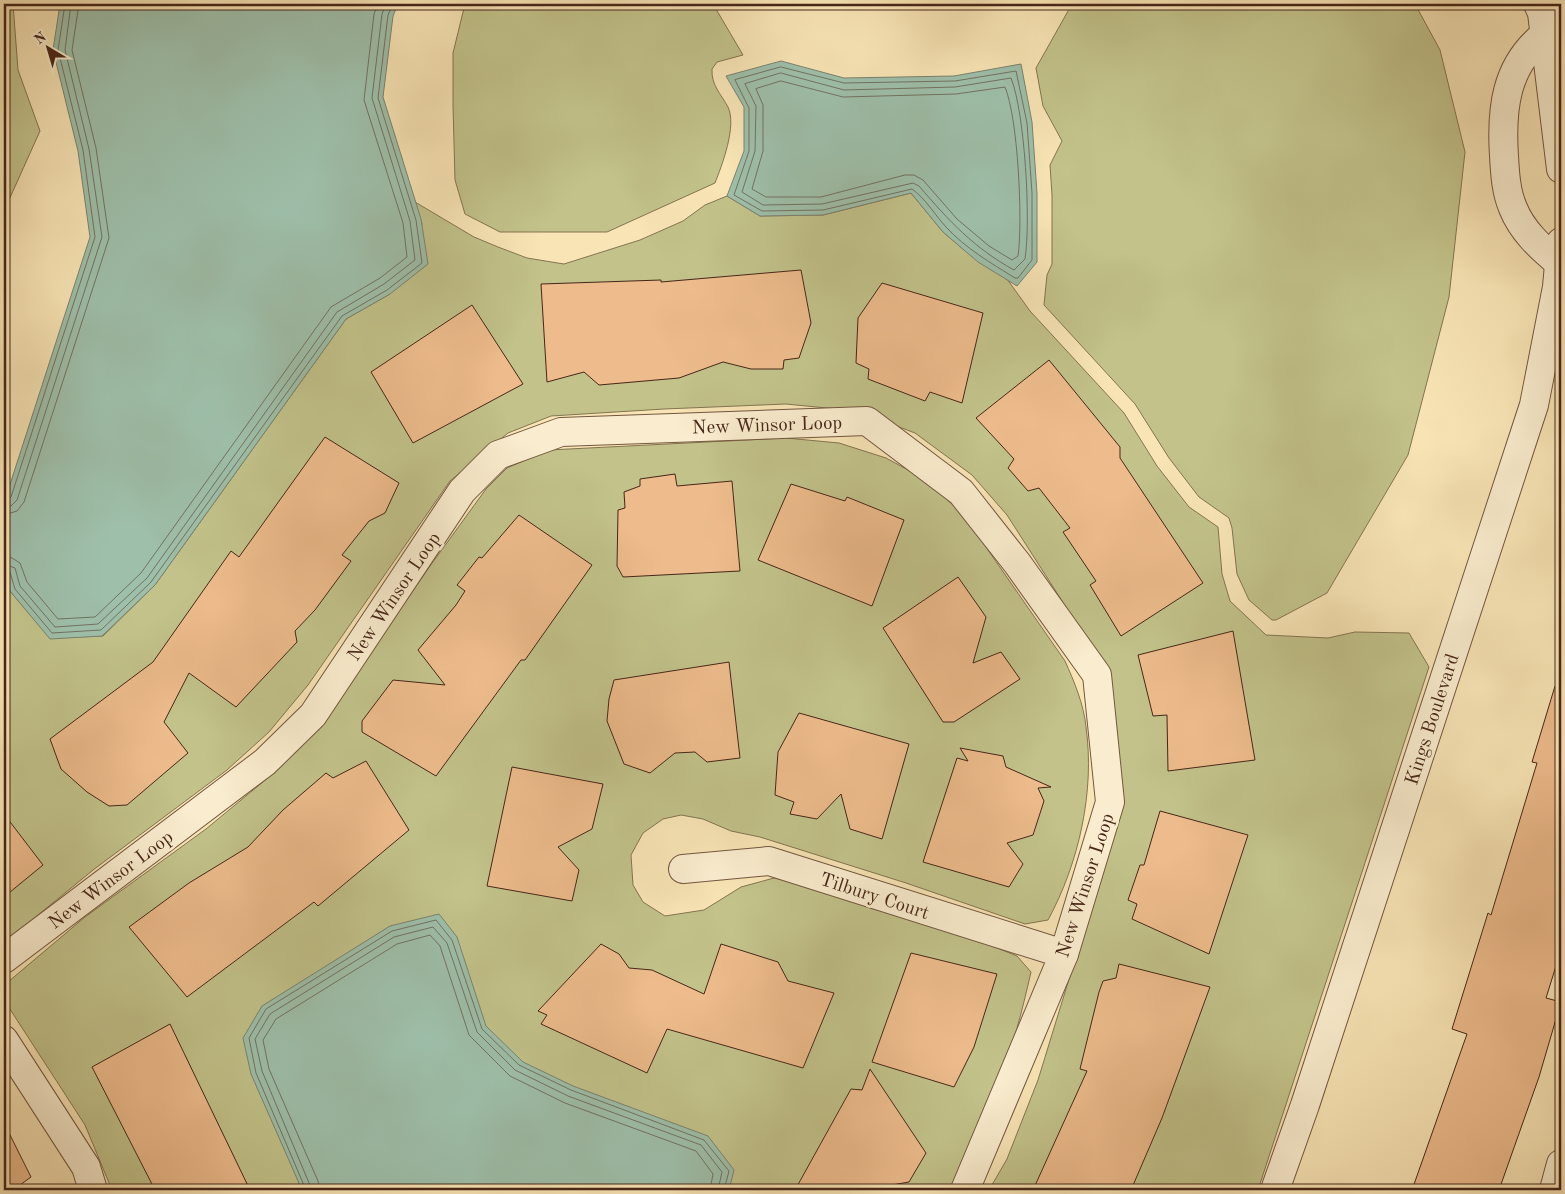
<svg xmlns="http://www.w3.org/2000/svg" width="1565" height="1194" font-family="'Old Standard TT',serif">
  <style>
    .green { fill: #c2c28a; stroke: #847451 }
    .water { fill: #9ebfaa; stroke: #7b8270 }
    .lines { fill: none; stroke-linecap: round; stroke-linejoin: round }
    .shore { stroke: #727261; stroke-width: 1 }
    .building { fill: #edbb8c; stroke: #472618 }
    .minor-casing { stroke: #73563f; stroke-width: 30 }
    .minor { stroke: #faedcf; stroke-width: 28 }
    .labels { text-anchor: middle; stroke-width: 5; stroke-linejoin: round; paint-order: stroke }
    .street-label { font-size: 19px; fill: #472618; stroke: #faedcf }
  </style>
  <rect width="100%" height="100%" fill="#f8e4b5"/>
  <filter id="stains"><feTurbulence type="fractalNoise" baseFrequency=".004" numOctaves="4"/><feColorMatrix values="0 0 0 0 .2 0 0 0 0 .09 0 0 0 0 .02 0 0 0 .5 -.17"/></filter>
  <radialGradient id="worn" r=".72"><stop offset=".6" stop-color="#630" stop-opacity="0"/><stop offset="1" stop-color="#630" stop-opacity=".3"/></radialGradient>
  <g class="green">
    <path d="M 4,4 L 13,4 L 18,70 L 40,131 L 4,211 Z"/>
    <path d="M 465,4 L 713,4 L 743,55 L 717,62 L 712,69 C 711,85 721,94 728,107 C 737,126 722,165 715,183 L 607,232 L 500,232 L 465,214 L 455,180 L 453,105 L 453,53 Z"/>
    <path d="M 1072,4 L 1415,4 L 1440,50 L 1465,152 L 1449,297 L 1408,455 L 1327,593 L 1276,620 L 1272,620 L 1249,600 L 1237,574 L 1232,528 L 1229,518 L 1199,497 L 1169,458 L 1135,404 L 1044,305 L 1047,275 L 1052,264 L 1052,195 L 1050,165 L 1062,141 L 1043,106 L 1036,68 Z"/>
    <path d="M 911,193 L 943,232 L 963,249 L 1007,279 L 1030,311 L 1124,413 L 1157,466 L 1189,507 L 1218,527 L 1222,574 L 1230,601 L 1266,635 L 1328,638 L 1355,632 L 1409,633 L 1429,667 L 1258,1190 L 989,1190 L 1007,1159 L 1038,1080 L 1097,888 L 1120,785 L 1080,629 L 1007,515 L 972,475 L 915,433 L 857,411 L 786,404 L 664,409 L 551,416 L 508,433 L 450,481 L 308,685 L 269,732 L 227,770 L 93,870 L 4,943 L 4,566 L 10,591 L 50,638 L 103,636 L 155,585 L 346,319 L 390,294 L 422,224 L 415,202 L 474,237 L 498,247 L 527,258 L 564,264 L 640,240 L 683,221 L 705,205 L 727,196 L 760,216 L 823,215 Z"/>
    <path d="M 786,438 L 839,443 L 886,458 L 923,478 L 963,514 L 1065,661 C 1074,681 1084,705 1086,727 C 1095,791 1079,863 1048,920 L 1025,924 L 906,883 L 760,837 L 731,831 L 703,819 L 681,815 L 663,819 L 643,833 L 631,855 L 633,885 L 643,902 L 665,916 L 704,910 L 741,887 L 774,878 L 821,888 L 951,929 L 1017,956 L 1031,972 C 1013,1052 991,1120 949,1190 L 112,1190 L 85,1125 L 6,1003 L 4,989 L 8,982 L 85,917 L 206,829 L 275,772 L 328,713 L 430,566 L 486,489 L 507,468 L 549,450 Z"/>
  </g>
  <g class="water">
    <path d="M 60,4 L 398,4 L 393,16 L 383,97 L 421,219 L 428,264 L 390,294 L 346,319 L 155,585 L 102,636 L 50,639 L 10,591 L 4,566 L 4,503 L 90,237 L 78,151 L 53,50 Z"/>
    <path d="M 781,61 L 844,78 L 954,76 L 1021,64 L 1032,122 L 1037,193 L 1037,262 L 1017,286 L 978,262 L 943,232 L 911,193 L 823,215 L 760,216 L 727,196 L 744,151 L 744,107 L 726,76 Z"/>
    <path d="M 439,914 L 457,937 L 486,1026 L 523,1062 L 573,1086 L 708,1136 L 734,1170 L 729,1190 L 302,1190 L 251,1074 L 243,1038 L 262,1006 L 390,926 Z"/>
  </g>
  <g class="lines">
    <g class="shore">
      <path d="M 781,67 L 844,83 L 955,81 L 1016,71 L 1027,123 L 1032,193 L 1032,260 L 1018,278 L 1015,278 C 991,263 965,248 946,227 C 935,215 925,198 912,189 L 823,210 L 762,211 L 734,195 L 749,151 L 749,108 L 735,80 Z"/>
      <path d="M 781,73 L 844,90 L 955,87 L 1011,78 C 1025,113 1031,221 1025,259 L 1014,270 C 974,248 949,221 919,186 L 913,183 L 822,204 L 763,205 L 742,192 L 755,151 L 756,106 L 745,84 Z"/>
      <path d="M 781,81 L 843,97 L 956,94 L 1005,87 C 1018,118 1023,221 1018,256 L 1012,260 L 989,246 L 957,219 L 923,180 L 914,175 L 905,175 L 821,197 L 766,197 L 752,189 L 763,151 L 763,105 L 756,89 Z"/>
      <path d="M 4,501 L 11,497 L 95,237 L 83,150 L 58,50 L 65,4"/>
      <path d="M 4,508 L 11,506 L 17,500 L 102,237 L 89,149 L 65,50 L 71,4"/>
      <path d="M 4,515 L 17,511 L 24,502 L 109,238 L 96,148 L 72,50 L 79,4"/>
      <path d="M 4,556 L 12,558 L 20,563 L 27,582 L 58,619 L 95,617 L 141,573 L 331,307 L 380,278 L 407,257 L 403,223 L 364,100 L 374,14 L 378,4"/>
      <path d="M 4,564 L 15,568 L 20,586 L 55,627 L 98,624 L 147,578 L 337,312 L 384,284 L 415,260 L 410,221 L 372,98 L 382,14 L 386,4"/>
      <path d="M 4,570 L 10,572 L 15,589 L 52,633 L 101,630 L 151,582 L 342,316 L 387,290 L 422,263 L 416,220 L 378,98 L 388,15 L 393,4"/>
      <path d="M 306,1190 L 256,1073 L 249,1038 L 266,1009 L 392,931 L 436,920 L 452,940 L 482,1029 L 519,1065 L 571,1090 L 704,1140 L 729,1171 L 724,1190"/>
      <path d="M 312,1190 L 262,1071 L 255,1039 L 270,1014 L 394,937 L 433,927 L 447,943 L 477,1032 L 515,1070 L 568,1096 L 701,1145 L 722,1172 L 718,1190"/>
      <path d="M 320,1190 L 318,1181 L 269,1069 L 263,1040 L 276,1019 L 397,944 L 430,935 L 440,946 L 469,1035 L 510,1076 L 565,1103 L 696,1151 L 713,1174 L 710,1190"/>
    </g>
  </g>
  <g class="building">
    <path d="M 801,270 L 811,323 L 799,358 L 784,360 L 783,369 L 751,369 L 723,362 L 679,378 L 599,385 L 584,372 L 547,382 L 541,284 L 661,280 L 661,282 Z"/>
    <path d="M 882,283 L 983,313 L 962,403 L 930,392 L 925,401 L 868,379 L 869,369 L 856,363 L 858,318 Z"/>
    <path d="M 472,305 L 523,384 L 413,443 L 371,372 Z"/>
    <path d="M 1049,360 L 1120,447 L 1120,458 L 1203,583 L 1121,636 L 1090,585 L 1096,581 L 1063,532 L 1070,528 L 1039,488 L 1028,491 L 1008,468 L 1014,459 L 976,418 Z"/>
    <path d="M 325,437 L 399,483 L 385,513 L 369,521 L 342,555 L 351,561 L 315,610 L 295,631 L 297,642 L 236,707 L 189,673 L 164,722 L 188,753 L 127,805 L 109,806 L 87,792 L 61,769 L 50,739 L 153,662 L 231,551 L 239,557 Z"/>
    <path d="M 675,474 L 677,486 L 732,481 L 740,571 L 623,577 L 617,566 L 618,510 L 625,508 L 624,492 L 640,486 L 640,479 Z"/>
    <path d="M 791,484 L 845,501 L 847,497 L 904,520 L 872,606 L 758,560 Z"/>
    <path d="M 519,515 L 592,565 L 525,660 L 521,660 L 436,776 L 362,732 L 362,721 L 393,680 L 445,685 L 418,650 L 456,605 L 465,591 L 457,585 L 479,557 L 482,558 Z"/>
    <path d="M 958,577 L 986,617 L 973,663 L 1001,652 L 1020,679 L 954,722 L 943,722 L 883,628 Z"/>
    <path d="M 1233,631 L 1255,760 L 1168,771 L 1167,715 L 1153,716 L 1138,655 Z"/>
    <path d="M 729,662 L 740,758 L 707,762 L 695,752 L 675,753 L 650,773 L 624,764 L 607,721 L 609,699 L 614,680 Z"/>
    <path d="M 1555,686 L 1561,687 L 1561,950 L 1546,998 L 1561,1002 L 1539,1077 L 1499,1190 L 1412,1190 L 1467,1034 L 1452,1029 L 1488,913 L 1491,915 L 1537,763 L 1532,762 Z"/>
    <path d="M 799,713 L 909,744 L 882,839 L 850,829 L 841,794 L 817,819 L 790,814 L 794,802 L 775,795 L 778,752 Z"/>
    <path d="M 960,748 L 1003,756 L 1006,767 L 1051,787 L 1038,788 L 1044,801 L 1033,835 L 1007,843 L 1023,864 L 1009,887 L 923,862 L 957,758 L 968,761 Z"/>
    <path d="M 366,761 L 409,830 L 318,906 L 314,902 L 187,997 L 129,927 L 189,883 L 248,847 L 283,810 L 326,773 L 333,778 Z"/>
    <path d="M 512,767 L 603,784 L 592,829 L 558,847 L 579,870 L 572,901 L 487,886 Z"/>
    <path d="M 1160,811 L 1248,835 L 1209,954 L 1132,919 L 1137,904 L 1128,900 L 1140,865 L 1144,865 Z"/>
    <path d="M 4,814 L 43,865 L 4,897 Z"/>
    <path d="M 601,944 L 619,954 L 629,968 L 652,970 L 704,994 L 721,944 L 778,962 L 788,981 L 834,993 L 803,1068 L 667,1029 L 647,1073 L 541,1024 L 547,1015 L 538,1011 Z"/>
    <path d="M 911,953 L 997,974 L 974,1047 L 954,1087 L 872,1062 Z"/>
    <path d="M 1119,964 L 1210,987 L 1162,1118 L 1131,1190 L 1033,1190 L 1087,1071 L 1080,1069 L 1099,992 L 1103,981 L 1116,978 Z"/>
    <path d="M 170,1024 L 250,1190 L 155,1190 L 92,1067 Z"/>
    <path d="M 870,1069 L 926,1153 L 909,1182 L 892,1185 L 888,1190 L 795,1190 L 851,1089 L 862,1090 Z"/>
    <path d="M 4,1123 L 31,1177 L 13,1190 L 4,1190 Z"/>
  </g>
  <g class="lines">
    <g class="minor-casing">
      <g id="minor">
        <path d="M 1538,4 L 1542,13 L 1561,169"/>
        <path d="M 1544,35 C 1505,66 1501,110 1504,156 C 1505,174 1506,192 1513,208 C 1522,231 1541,248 1559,263"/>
        <path d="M 683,869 L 769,861 L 1064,954"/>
        <path d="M 4,959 L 265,762 L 313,715 L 462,491 L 498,455 L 561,432 L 867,421 L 961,492 L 1017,563 L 1097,675 L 1110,802 L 1064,954 L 965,1190"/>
        <path d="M 4,1040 L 86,1167 L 93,1190"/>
        <path d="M 1275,1190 L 1305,1105 L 1534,405 L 1557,287 L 1561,242"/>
        <path d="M 1554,1190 L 1561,1164"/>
      </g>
    </g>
    <use href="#minor" class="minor"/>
  </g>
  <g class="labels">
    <g class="street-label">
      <text transform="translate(767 424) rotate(-2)" y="7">New Winsor Loop</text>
      <text transform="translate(393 596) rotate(-56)" y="7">New Winsor Loop</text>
      <text transform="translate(1431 719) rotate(-72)" y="7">Kings Boulevard</text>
      <text transform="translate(110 879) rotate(-37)" y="7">New Winsor Loop</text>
      <text transform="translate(1084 885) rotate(-72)" y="7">New Winsor Loop</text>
      <text transform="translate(875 895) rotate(18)" y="7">Tilbury Court</text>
    </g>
  </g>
  <rect width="1565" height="1194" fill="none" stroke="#f8e4b5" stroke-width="20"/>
  <rect x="5" y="5" width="1555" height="1184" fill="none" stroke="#472618" stroke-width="2.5"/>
  <rect x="10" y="10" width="1545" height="1174" fill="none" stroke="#472618"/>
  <g transform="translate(48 48) rotate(322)" stroke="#faedcf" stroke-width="4" paint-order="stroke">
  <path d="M0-4L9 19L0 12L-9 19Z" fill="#472618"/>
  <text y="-8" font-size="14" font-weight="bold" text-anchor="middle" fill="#472618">N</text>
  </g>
  <rect width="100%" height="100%" filter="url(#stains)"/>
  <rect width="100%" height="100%" fill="url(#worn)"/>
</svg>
